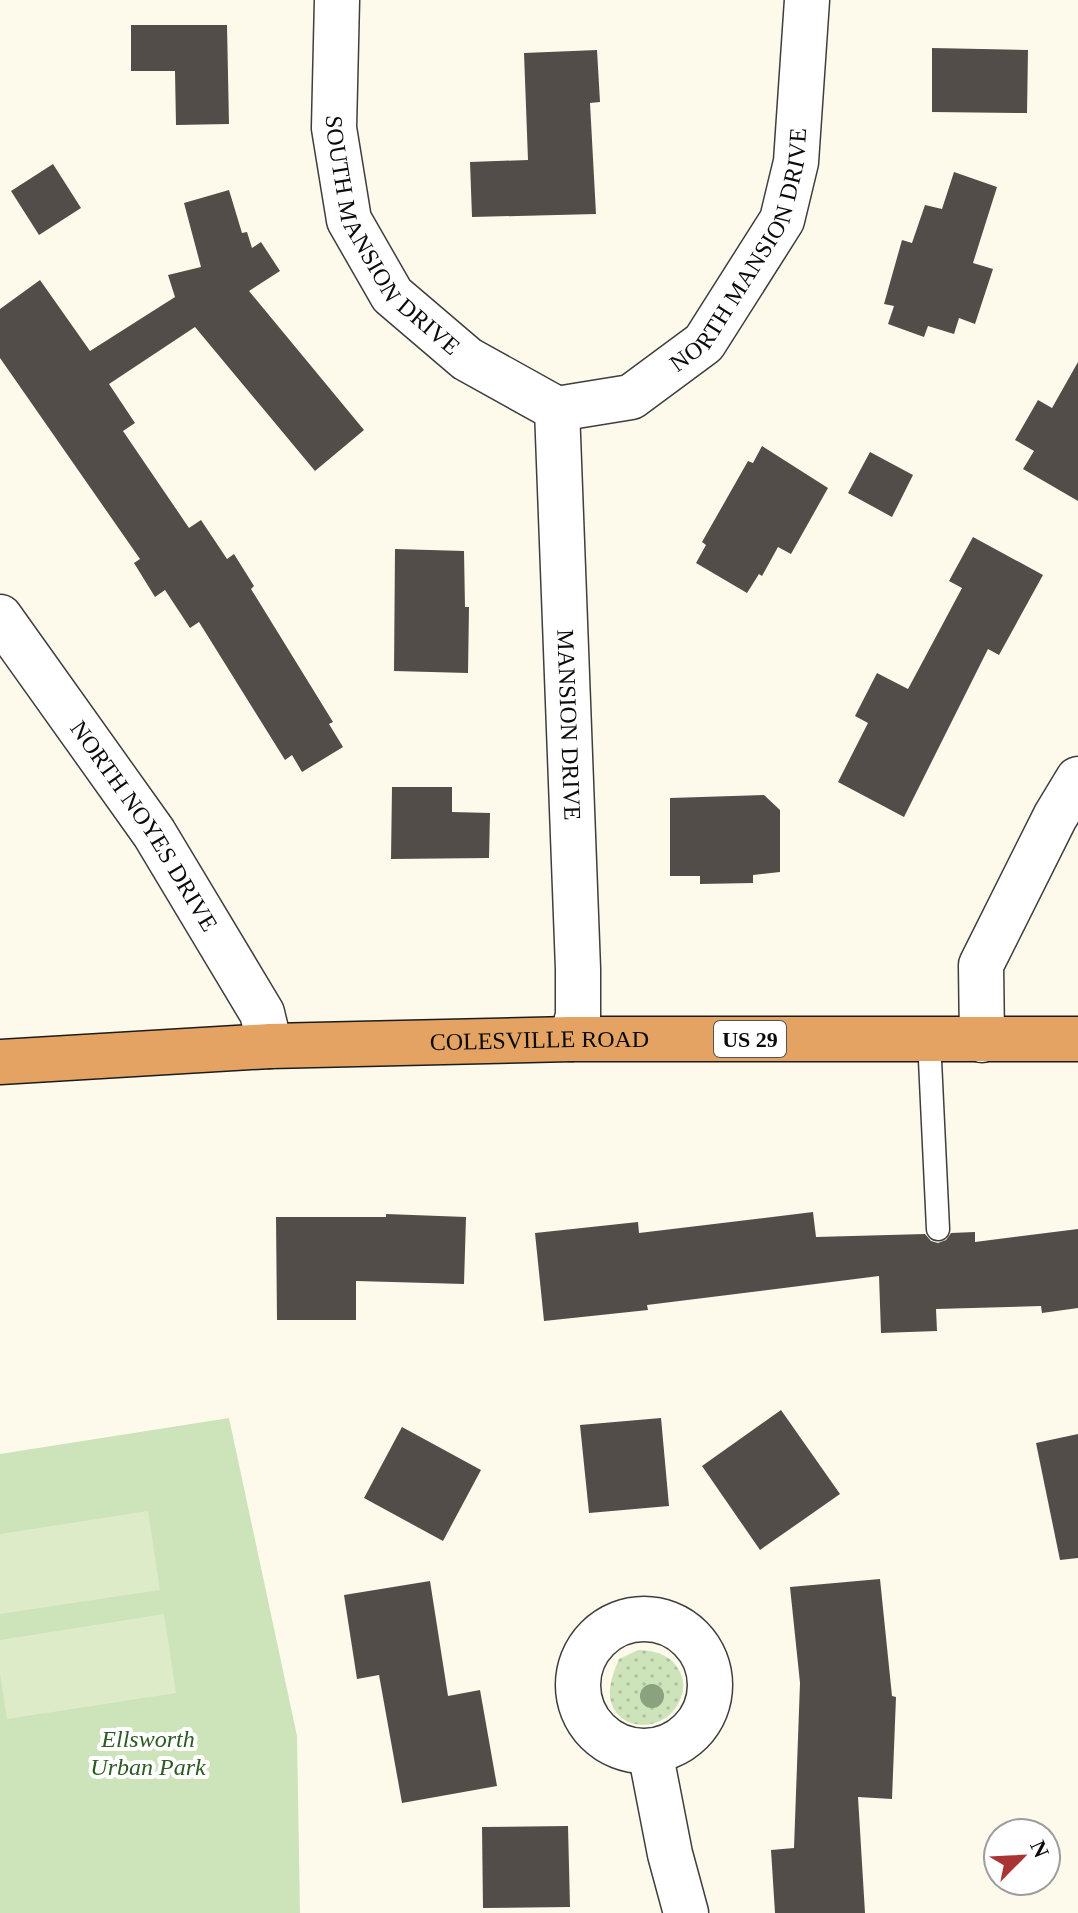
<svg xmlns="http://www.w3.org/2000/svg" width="1078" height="1913" font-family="'Times New Roman',serif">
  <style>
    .grass { fill: url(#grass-dots) }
    .park { fill: #cde3b9 }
    .pitch { fill: #deebc9 }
    .building { fill: #524d48 }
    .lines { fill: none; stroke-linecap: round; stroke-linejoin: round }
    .lane-casing { stroke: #3e3e3e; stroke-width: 25 }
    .street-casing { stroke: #3e3e3e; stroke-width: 47 }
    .highway-casing { stroke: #1c1c1c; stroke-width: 47 }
    .lane { stroke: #fff; stroke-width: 22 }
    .street { stroke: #fff; stroke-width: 44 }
    .highway { stroke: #e4a362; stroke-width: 44 }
    .tree { fill: #8aa27d }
    .labels { text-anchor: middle; stroke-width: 8; stroke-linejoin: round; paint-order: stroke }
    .shield { fill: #fff; stroke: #545454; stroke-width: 2 }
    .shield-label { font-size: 22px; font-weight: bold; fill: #0b0b0b }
    .street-label { font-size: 24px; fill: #0b0b0b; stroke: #fff }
    .park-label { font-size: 24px; font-style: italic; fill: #2c5a23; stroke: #fff }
  </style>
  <defs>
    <pattern id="grass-dots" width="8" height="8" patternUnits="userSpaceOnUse" patternTransform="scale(2)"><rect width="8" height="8" fill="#cde3b9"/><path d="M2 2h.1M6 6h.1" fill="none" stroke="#afc19e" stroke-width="1.8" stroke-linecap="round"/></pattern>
  </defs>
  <rect width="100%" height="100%" fill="#fdfaeb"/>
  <path class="grass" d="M 638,1650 C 656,1651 671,1654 680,1672 C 685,1682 684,1692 679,1702 C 666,1731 621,1734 611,1702 C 607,1688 614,1671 619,1659 Z"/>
  <path class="park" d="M 229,1418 L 297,1736 L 300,1913 L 0,1913 L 0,1454 Z"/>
  <g class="pitch">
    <path d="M 148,1511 L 160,1590 L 0,1614 L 0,1534 Z"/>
    <path d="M 164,1614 L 176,1693 L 7,1719 L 0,1674 L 0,1640 Z"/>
  </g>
  <g class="building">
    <path d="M 131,25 L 227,25 L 229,124 L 176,125 L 175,71 L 131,71 Z"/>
    <path d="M 932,48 L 1028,50 L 1027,113 L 932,112 Z"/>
    <path d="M 597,50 L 600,102 L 590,103 L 596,214 L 472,217 L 470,162 L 528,160 L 524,53 Z"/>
    <path d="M 53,164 L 81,208 L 39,235 L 11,191 Z"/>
    <path d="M 954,172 L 997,187 L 973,263 L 993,269 L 975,324 L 959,318 L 954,334 L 928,326 L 924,337 L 888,324 L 894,306 L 884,304 L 902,240 L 912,243 L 925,205 L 942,209 Z"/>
    <path d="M 229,190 L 242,233 L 247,232 L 252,248 L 261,242 L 280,271 L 249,291 L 364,430 L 315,471 L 195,327 L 109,384 L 135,423 L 123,431 L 189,528 L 201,520 L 227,559 L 234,554 L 254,586 L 251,589 L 333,722 L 329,724 L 343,747 L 302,772 L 292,755 L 285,760 L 199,622 L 190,628 L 165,590 L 155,597 L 134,563 L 140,559 L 0,358 L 0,309 L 40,280 L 90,351 L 175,297 L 168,275 L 201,267 L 184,203 Z"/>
    <path d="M 1078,362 L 1078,501 L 1023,469 L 1034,451 L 1015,440 L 1038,400 L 1052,408 Z"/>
    <path d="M 762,446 L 828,488 L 791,554 L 778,547 L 762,576 L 759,574 L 747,593 L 696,563 L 706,545 L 702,542 L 748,461 L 753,463 Z"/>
    <path d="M 870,452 L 913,475 L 892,517 L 848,493 Z"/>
    <path d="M 973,537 L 1043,575 L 999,655 L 988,649 L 904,817 L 838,782 L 868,723 L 855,716 L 877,673 L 908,689 L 962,588 L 949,581 Z"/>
    <path d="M 395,549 L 464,551 L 465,607 L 469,607 L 468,673 L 394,671 Z"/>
    <path d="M 392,787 L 452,787 L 452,812 L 490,813 L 489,858 L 391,859 Z"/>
    <path d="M 764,795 L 780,810 L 780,872 L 753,875 L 753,883 L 700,884 L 700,876 L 670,876 L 670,798 Z"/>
    <path d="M 813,1212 L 816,1237 L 925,1234 L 931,1241 L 938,1243 L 946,1240 L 951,1233 L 975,1232 L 975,1242 L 1078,1229 L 1078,1308 L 1042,1313 L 1041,1306 L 936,1309 L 937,1331 L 881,1333 L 879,1276 L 647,1305 L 648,1310 L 544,1321 L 535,1233 L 638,1222 L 639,1233 Z"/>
    <path d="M 386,1214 L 466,1217 L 464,1284 L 356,1281 L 356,1320 L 277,1320 L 276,1217 L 386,1217 Z"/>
    <path d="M 781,1410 L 840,1494 L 760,1550 L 702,1466 Z"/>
    <path d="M 661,1418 L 669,1506 L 589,1513 L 580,1425 Z"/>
    <path d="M 402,1427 L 481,1470 L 443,1541 L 364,1498 Z"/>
    <path d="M 1078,1434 L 1078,1558 L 1060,1560 L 1036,1443 Z"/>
    <path d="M 880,1579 L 892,1696 L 896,1697 L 892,1799 L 858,1797 L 865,1913 L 775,1913 L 771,1850 L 794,1848 L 800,1683 L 790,1587 Z"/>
    <path d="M 430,1581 L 448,1696 L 480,1690 L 497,1786 L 402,1803 L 379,1675 L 357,1679 L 344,1595 Z"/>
    <path d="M 568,1826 L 570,1907 L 483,1908 L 482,1827 Z"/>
  </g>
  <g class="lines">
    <g class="lane-casing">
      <path id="lane" d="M 929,1039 L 938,1229"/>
    </g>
    <g class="street-casing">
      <g id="street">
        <path id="s1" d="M 337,0 L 334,128 L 349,220 L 392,295 L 467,359 L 557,409"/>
        <path id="s2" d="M 557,409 L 578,969 L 578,1016 L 571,1039"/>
        <path id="s3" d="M 557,409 L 631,397 L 704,343 L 782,220 L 796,162 L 807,0"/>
        <path id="s4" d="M 0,617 L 154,833 L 262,1013 L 270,1046"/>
        <path d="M 982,1040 L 981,965 L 1055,817 L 1078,779"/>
        <circle cx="644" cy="1685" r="66"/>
        <path d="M 650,1751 L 670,1854 L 686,1913"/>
      </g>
    </g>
    <g class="highway-casing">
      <g id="highway">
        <path id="s5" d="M 0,1062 L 270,1046 L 571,1039 L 1078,1039"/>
      </g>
    </g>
    <use href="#lane" class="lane"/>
    <use href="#street" class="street"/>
    <use href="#highway" class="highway"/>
  </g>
  <circle class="tree" cx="652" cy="1696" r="12"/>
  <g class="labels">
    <rect class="shield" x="714" y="1021" width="72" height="36" rx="6"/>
    <g class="shield-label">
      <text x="750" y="1047">US 29</text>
    </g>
    <g class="street-label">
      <text dy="8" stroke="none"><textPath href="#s1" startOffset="254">SOUTH MANSION DRIVE</textPath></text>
      <text dy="8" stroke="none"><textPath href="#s3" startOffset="266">NORTH MANSION DRIVE</textPath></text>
      <text dy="8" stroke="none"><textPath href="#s2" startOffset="316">MANSION DRIVE</textPath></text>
      <text dy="8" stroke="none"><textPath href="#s4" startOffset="254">NORTH NOYES DRIVE</textPath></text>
      <text dy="8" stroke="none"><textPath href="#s5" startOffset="540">COLESVILLE ROAD</textPath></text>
    </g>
    <g class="park-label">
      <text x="148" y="1747">Ellsworth<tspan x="148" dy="28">Urban Park</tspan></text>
    </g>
  </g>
  <g transform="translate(1022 1857) rotate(66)"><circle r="38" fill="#ffffff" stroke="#9d9d9d" stroke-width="2"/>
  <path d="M0-6L14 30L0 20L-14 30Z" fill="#aa3333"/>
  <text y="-12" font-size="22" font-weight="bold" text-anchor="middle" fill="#0b0b0b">N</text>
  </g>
</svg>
